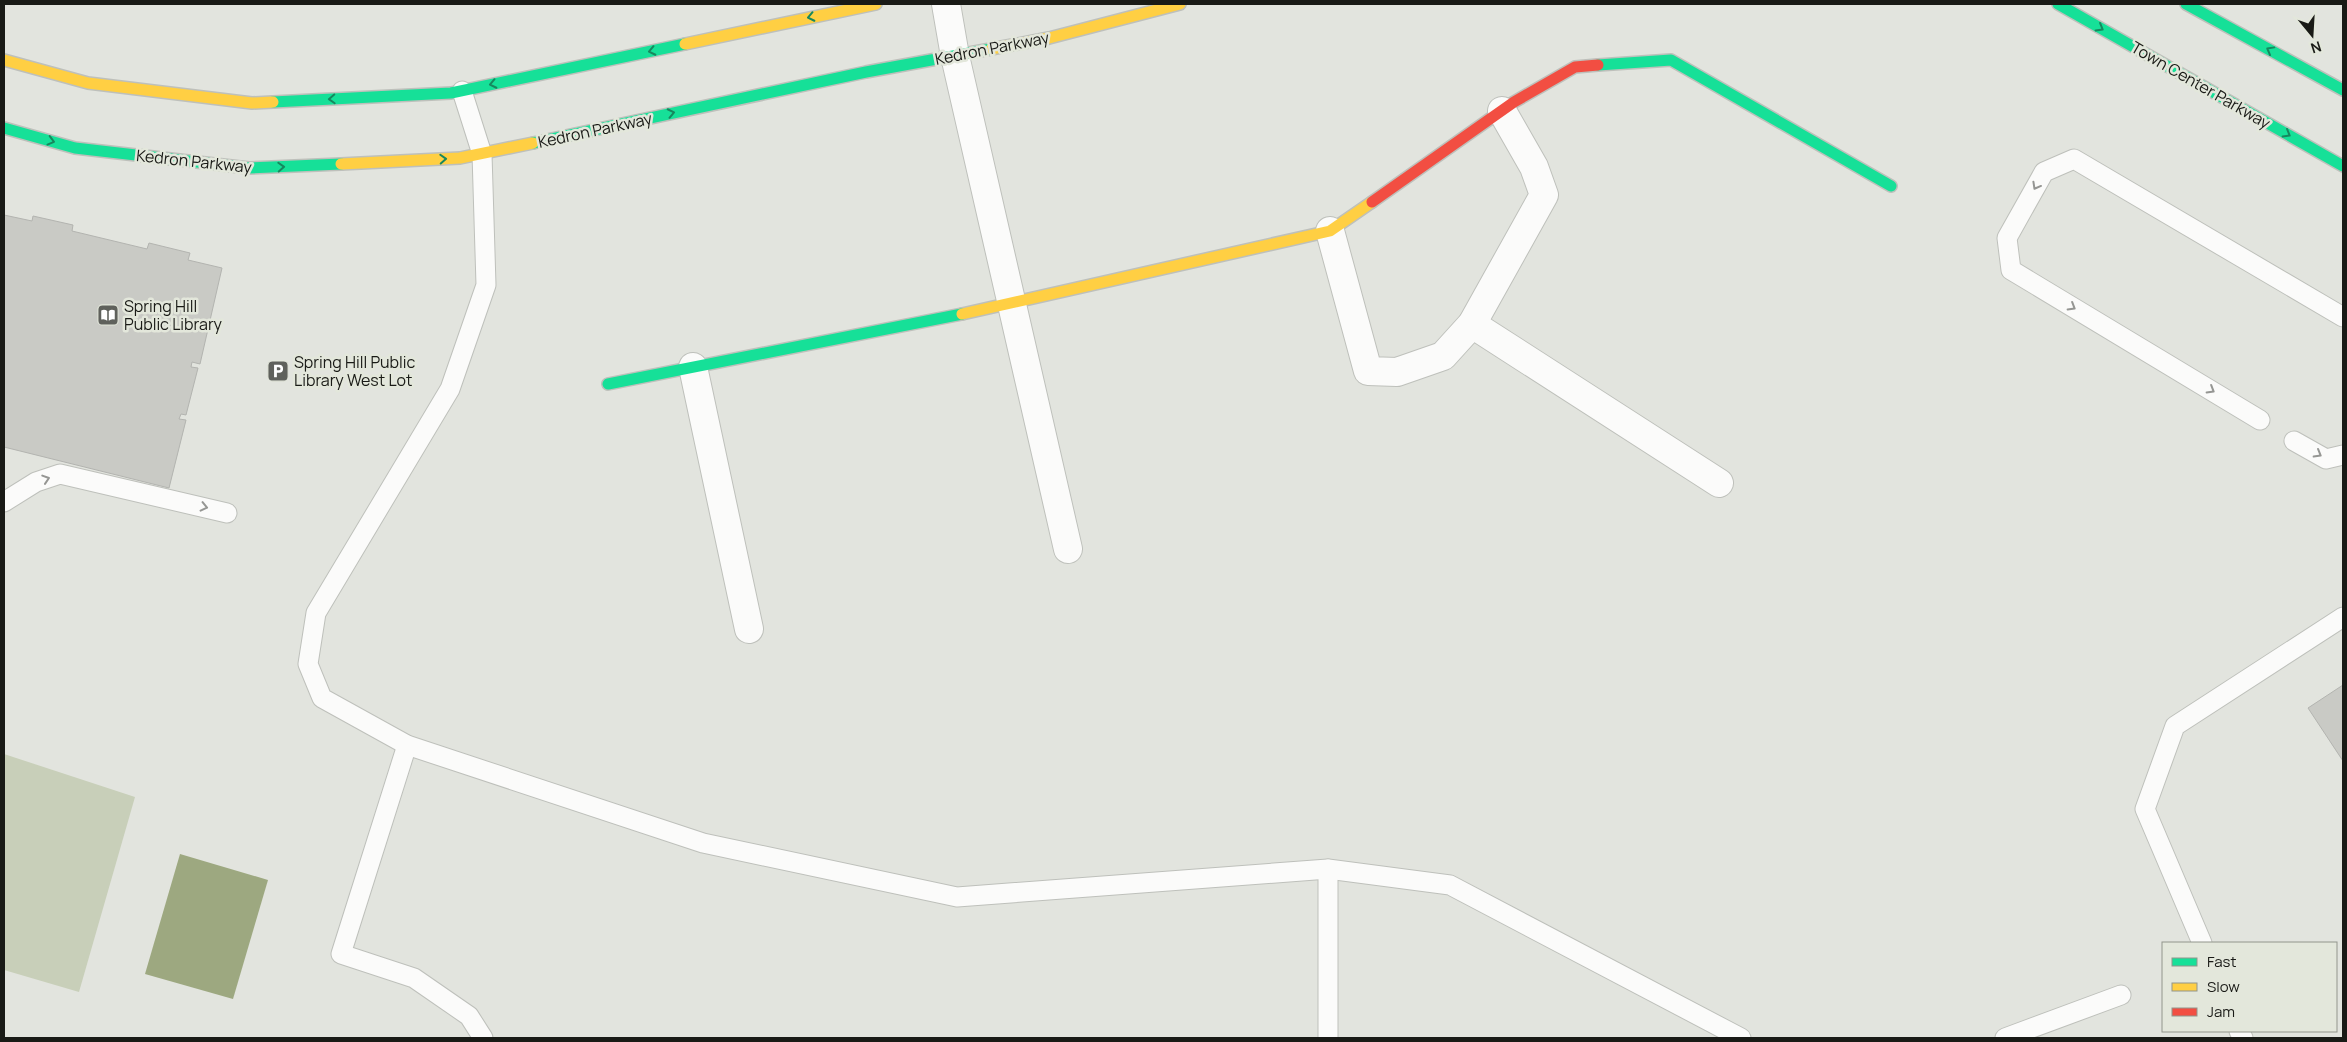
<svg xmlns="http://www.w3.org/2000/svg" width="2347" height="1042" font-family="Manrope,sans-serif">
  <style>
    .green { fill: #c8cfb9 }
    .water { fill: #9da880 }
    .building { fill: #c9cac5; stroke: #b3b4b0 }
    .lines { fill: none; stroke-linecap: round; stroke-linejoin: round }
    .lane-casing { stroke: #bec0bb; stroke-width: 21 }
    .street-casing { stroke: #bec0bb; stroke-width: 30 }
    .fast-casing { stroke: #bec0bb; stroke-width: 14 }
    .slow-casing { stroke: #bec0bb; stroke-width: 14 }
    .jam-casing { stroke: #bec0bb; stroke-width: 14 }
    .lane { stroke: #fbfbfa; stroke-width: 19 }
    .street { stroke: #fbfbfa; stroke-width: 28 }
    .fast { stroke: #16e098; stroke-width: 11 }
    .slow { stroke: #ffcf43; stroke-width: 11 }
    .jam { stroke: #f24e42; stroke-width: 11 }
    .oneway { stroke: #17875e }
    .oneway2 { stroke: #959693 }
    .labels { text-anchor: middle; stroke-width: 5; stroke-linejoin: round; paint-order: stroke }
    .street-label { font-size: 16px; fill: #191a16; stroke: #e3e7db }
    .poi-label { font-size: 16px; fill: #191a16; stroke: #e3e7db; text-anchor: start }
  </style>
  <rect width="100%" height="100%" fill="#e2e4de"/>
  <path class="green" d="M 4,754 L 135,797 L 79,992 L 4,970 Z"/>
  <path class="water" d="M 180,854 L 268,880 L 233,999 L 145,974 Z"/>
  <g class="building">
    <path d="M 4,215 L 32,221 L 33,216 L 73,225 L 72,231 L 147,249 L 149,243 L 190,253 L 188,260 L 222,268 L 200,364 L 192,362 L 191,367 L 198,368 L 186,415 L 181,414 L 179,419 L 186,420 L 169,488 L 4,447 Z"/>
    <path d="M 2343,685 L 2343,761 L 2308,708 Z"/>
  </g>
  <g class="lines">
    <g class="lane-casing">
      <g id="lane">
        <path d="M 462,91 L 482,154 L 486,285 L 450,389 L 316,613 L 308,664 L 322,698 L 407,745 L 703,843 L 957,897 L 1328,869 L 1450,885 L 1741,1038"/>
        <path d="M 2260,420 L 2011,270 L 2007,238 L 2044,172 L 2074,159 L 2343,317"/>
        <path d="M 2294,441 L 2326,459 L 2343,455"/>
        <path d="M 4,502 L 36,482 L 60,474 L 227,513"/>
        <path d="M 407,745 L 341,954 L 414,978 L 469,1016 L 483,1038"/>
        <path d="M 1328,869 L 1328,1038"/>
        <path d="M 2202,943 L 2145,809 L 2175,726 L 2343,617"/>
        <path d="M 2239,1031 L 2243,1038"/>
        <path d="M 2005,1038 L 2121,995"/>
      </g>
    </g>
    <g class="street-casing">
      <g id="street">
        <path d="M 946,4 L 955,56 L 1068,549"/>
        <path d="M 1330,231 L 1368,371 L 1397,372 L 1443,356 L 1472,324 L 1544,195 L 1534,167 L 1502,111"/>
        <path d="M 1472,324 L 1719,483"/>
        <path d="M 693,367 L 749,629"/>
      </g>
    </g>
    <g class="fast-casing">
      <g id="fast">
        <path d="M 2058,4 L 2343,166"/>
        <path d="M 2186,4 L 2343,90"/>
        <path d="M 1598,65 L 1671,60 L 1891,186"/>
        <path d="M 273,102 L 451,93 L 685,44"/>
        <path d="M 4,128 L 75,148 L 249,168 L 341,164"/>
        <path d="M 533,143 L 866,72 L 991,49"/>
        <path d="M 608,384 L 962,314"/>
      </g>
    </g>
    <g class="slow-casing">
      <g id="slow">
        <path d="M 685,44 L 876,4"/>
        <path d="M 991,49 L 1049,38 L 1180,4"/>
        <path d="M 4,60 L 88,83 L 252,103 L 273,102"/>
        <path d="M 341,164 L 460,158 L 533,143"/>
        <path d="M 962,314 L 1330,231 L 1372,202"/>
      </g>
    </g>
    <g class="jam-casing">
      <path id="jam" d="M 1372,202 L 1514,102 L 1575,67 L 1598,65"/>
    </g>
    <use href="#lane" class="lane"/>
    <use href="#street" class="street"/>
    <use href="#fast" class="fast"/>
    <use href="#slow" class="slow"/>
    <use href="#jam" class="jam"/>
  </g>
  <defs><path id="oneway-chevron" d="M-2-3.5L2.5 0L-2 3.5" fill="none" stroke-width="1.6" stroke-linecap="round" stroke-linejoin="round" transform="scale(1.25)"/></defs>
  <g class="oneway">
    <use href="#oneway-chevron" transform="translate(811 17) rotate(168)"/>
    <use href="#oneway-chevron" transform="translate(2100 28) rotate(30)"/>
    <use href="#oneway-chevron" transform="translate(2270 50) rotate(-151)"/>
    <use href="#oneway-chevron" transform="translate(652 51) rotate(168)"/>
    <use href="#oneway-chevron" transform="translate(493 84) rotate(168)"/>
    <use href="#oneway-chevron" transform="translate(332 99) rotate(177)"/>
    <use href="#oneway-chevron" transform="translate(671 113) rotate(-12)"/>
    <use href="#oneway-chevron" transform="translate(2287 134) rotate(30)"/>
    <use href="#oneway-chevron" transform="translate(51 141) rotate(15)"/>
    <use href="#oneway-chevron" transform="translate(443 159) rotate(-3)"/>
    <use href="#oneway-chevron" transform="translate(281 167) rotate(-3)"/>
  </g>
  <g class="oneway2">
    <use href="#oneway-chevron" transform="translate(2036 186) rotate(119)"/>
    <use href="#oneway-chevron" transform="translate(2072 307) rotate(31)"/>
    <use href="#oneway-chevron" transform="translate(2211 390) rotate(31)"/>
    <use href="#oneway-chevron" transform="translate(2318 454) rotate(30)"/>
    <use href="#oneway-chevron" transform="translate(46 479) rotate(-18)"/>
    <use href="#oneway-chevron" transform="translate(204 507) rotate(13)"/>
  </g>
  <defs>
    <g id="library-square" transform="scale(1.125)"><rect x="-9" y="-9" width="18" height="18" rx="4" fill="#5f615c" stroke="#e3e7db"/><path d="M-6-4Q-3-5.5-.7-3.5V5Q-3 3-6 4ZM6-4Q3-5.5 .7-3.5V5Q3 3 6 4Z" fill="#fff"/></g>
    <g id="parking-square" transform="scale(1.125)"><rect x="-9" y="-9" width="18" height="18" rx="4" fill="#5f615c" stroke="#e3e7db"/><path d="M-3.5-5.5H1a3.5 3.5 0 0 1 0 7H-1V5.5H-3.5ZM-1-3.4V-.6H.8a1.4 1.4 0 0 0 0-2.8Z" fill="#fff"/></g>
  </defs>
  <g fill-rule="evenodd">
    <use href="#library-square" x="108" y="315"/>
    <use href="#parking-square" x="278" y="371"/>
  </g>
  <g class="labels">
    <g class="street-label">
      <text transform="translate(992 48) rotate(-11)" y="6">Kedron Parkway</text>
      <text transform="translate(2201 85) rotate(30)" y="6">Town Center Parkway</text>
      <text transform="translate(595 130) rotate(-12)" y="6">Kedron Parkway</text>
      <text transform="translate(194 161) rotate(6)" y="6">Kedron Parkway</text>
    </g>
    <g class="poi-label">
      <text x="124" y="312">Spring Hill<tspan x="124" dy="18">Public Library</tspan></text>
      <text x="294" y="368">Spring Hill Public<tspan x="294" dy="18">Library West Lot</tspan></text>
    </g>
  </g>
  <rect width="2347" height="1042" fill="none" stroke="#191a16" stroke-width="10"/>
  <rect x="2162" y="942" width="175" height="90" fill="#e3e7db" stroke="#92958c"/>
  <rect x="2172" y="958" width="25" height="8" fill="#16e098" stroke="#92958c"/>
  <text x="2207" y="967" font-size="15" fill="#191a16">Fast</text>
  <rect x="2172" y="983" width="25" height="8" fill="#ffcf43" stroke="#92958c"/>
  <text x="2207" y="992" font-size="15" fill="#191a16">Slow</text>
  <rect x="2172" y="1008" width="25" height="8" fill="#f24e42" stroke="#92958c"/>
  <text x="2207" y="1017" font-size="15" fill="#191a16">Jam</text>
  <g transform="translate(2312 35) rotate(162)" stroke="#e3e7db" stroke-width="4" paint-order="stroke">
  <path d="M0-4L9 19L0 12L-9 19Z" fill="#191a16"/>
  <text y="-8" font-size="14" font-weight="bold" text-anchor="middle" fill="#191a16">N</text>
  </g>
</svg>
